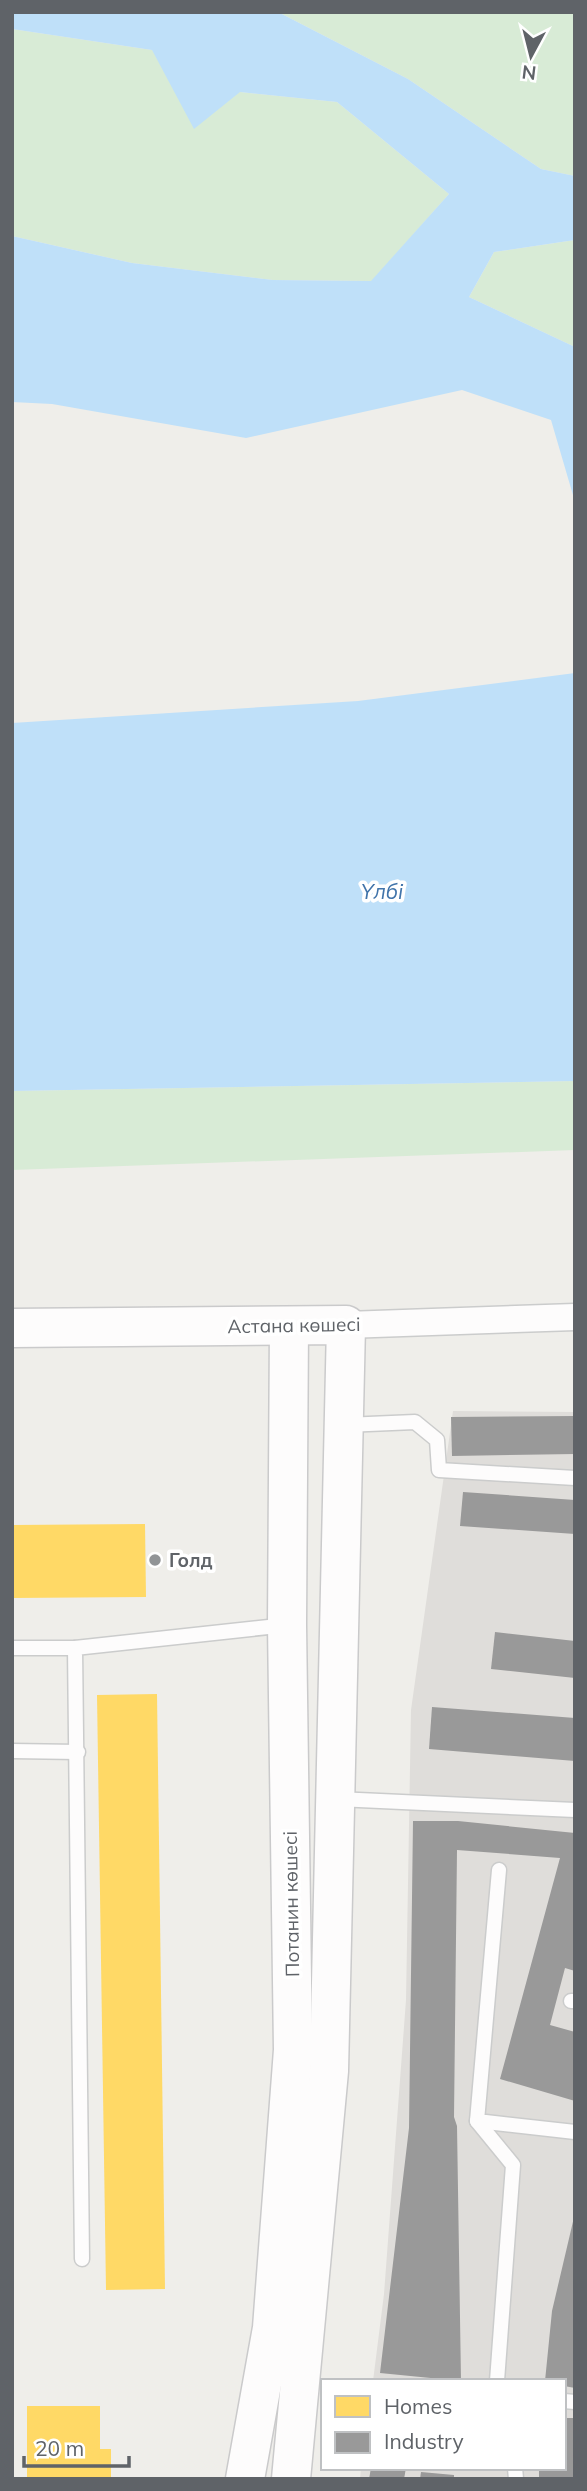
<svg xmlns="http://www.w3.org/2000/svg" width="587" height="2491" font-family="Mulish,sans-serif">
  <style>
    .industrial { fill: #dfddda }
    .green { fill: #d8ebd6 }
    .water { fill: #bfe0f9 }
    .homes { fill: #ffd966 }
    .industry { fill: #999 }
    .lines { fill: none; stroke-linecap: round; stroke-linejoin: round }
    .service-casing { stroke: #cbcccc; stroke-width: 17 }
    .minor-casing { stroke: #cbcccc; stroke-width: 29 }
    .secondary-casing { stroke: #cacacb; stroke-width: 41 }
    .service { stroke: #fdfcfc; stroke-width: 14 }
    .minor { stroke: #fdfcfc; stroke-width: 26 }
    .secondary { stroke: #fdfcfc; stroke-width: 38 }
    .poi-dot { fill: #919496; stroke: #fff; stroke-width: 2.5 }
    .labels { text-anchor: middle; stroke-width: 7; stroke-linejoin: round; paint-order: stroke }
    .street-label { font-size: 19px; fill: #5f6368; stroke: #fff }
    .poi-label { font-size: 19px; font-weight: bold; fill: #5f6368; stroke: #fff; text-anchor: start }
    .water-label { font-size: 21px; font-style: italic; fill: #4174aa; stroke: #fff }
  </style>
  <rect width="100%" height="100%" fill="#efeeea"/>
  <path class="industrial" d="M 453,1411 L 575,1412 L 575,2479 L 360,2479 L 361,2468 L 564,2468 L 564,2381 L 373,2381 L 384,2294 L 406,2000 L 411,1710 Z"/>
  <g class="green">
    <path d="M 278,12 L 575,12 L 575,176 L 541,169 L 408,79 Z"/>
    <path d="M 12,29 L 152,50 L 240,92 L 337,102 L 449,194 L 372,281 L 273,280 L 132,263 L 12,236 Z"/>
    <path d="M 575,240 L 575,347 L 469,297 L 494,252 Z"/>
    <path d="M 575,1081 L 575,1150 L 12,1170 L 12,1091 Z"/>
  </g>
  <g class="water">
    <path d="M 12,12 L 278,12 L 408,79 L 541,169 L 575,176 L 575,240 L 494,252 L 469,297 L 575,347 L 575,502 L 551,420 L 462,390 L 246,438 L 52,404 L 12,402 L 12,236 L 132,263 L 273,280 L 371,281 L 449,194 L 337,102 L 240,92 L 194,129 L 152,50 L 12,29 Z"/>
    <path d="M 575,673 L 575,1081 L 12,1091 L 12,723 L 358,701 Z"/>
  </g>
  <g class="homes">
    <path d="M 145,1524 L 146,1597 L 12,1598 L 12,1525 Z"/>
    <path d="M 157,1694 L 165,2289 L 106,2290 L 97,1695 Z"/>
    <path d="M 27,2406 L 100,2406 L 100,2449 L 111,2449 L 111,2479 L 27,2479 Z"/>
  </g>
  <g class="industry">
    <path d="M 575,1416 L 575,1454 L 452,1456 L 451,1417 Z"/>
    <path d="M 463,1492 L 575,1500 L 575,1534 L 460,1526 Z"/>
    <path d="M 495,1632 L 575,1641 L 575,1678 L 491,1669 Z"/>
    <path d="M 432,1707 L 575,1718 L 575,1761 L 429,1749 Z"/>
    <path d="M 413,1821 L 458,1821 L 575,1833 L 575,1971 L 565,1968 L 550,2025 L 575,2032 L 575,2101 L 500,2079 L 560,1858 L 457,1850 L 454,2117 L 457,2126 L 461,2381 L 380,2373 L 409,2128 Z"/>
    <path d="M 575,2213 L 575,2388 L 564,2386 L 564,2381 L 545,2381 L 552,2311 Z"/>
    <path d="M 564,2418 L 575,2418 L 575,2479 L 539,2479 L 539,2468 L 564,2468 Z"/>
    <path d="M 371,2468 L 406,2468 L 404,2479 L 369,2479 Z"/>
    <path d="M 421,2472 L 454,2475 L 454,2479 L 420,2479 Z"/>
  </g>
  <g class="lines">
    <g class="service-casing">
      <g id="service">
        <path d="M 345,1425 L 415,1422 L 437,1440 L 439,1470 L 575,1478"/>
        <path d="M 12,1648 L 75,1648"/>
        <path d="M 12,1751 L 78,1752"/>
        <path d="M 337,1799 L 575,1810"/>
        <path d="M 499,1870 L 477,2121 L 575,2132"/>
        <path d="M 571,2001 L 575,2001"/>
        <path d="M 477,2121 L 513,2165 L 497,2381"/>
        <path d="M 82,2259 L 75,1648 L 287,1625"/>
        <path d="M 564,2401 L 575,2402"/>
        <path d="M 515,2468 L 516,2479"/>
      </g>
    </g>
    <g class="minor-casing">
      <path id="minor" d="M 346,1325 L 575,1317"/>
    </g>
    <g class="secondary-casing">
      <g id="secondary">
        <path d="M 12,1328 L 346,1325 L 329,2071 L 291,2479"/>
        <path d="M 245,2479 L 272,2328 L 293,2050 L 287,1625 L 289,1326"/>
      </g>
    </g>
    <use href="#service" class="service"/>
    <use href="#minor" class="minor"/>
    <use href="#secondary" class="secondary"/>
  </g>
  <circle class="poi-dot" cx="155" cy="1560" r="7"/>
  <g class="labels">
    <g class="street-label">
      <text transform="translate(294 1325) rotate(-1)" y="7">Астана көшесі</text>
      <text transform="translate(291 1904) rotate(-91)" y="7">Потанин көшесі</text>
    </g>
    <g class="poi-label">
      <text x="169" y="1567">Голд</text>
    </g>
    <g class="water-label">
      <text x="382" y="899">Үлбі</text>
    </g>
  </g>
  <rect width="587" height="2491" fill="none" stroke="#5f6368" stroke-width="28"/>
  <rect x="321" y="2379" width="245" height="91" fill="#ffffff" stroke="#bfc1c3" stroke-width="2"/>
  <rect x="335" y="2396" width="35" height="21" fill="#ffd966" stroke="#bfc1c3" stroke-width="2"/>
  <text x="384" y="2414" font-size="21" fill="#5f6368">Homes</text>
  <rect x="335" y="2432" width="35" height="21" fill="#999999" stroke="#bfc1c3" stroke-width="2"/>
  <text x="384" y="2449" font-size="21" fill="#5f6368">Industry</text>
  <g transform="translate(531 56) rotate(187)" stroke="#ffffff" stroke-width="5" paint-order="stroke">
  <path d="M0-5L12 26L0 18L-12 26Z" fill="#5f6368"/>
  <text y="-10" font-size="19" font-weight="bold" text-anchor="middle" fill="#5f6368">N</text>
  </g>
  <path d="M24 2456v10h105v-10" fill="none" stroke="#5f6368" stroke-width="3.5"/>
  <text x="35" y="2456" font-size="21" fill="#5f6368" stroke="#ffffff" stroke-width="5" paint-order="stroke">20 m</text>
</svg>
